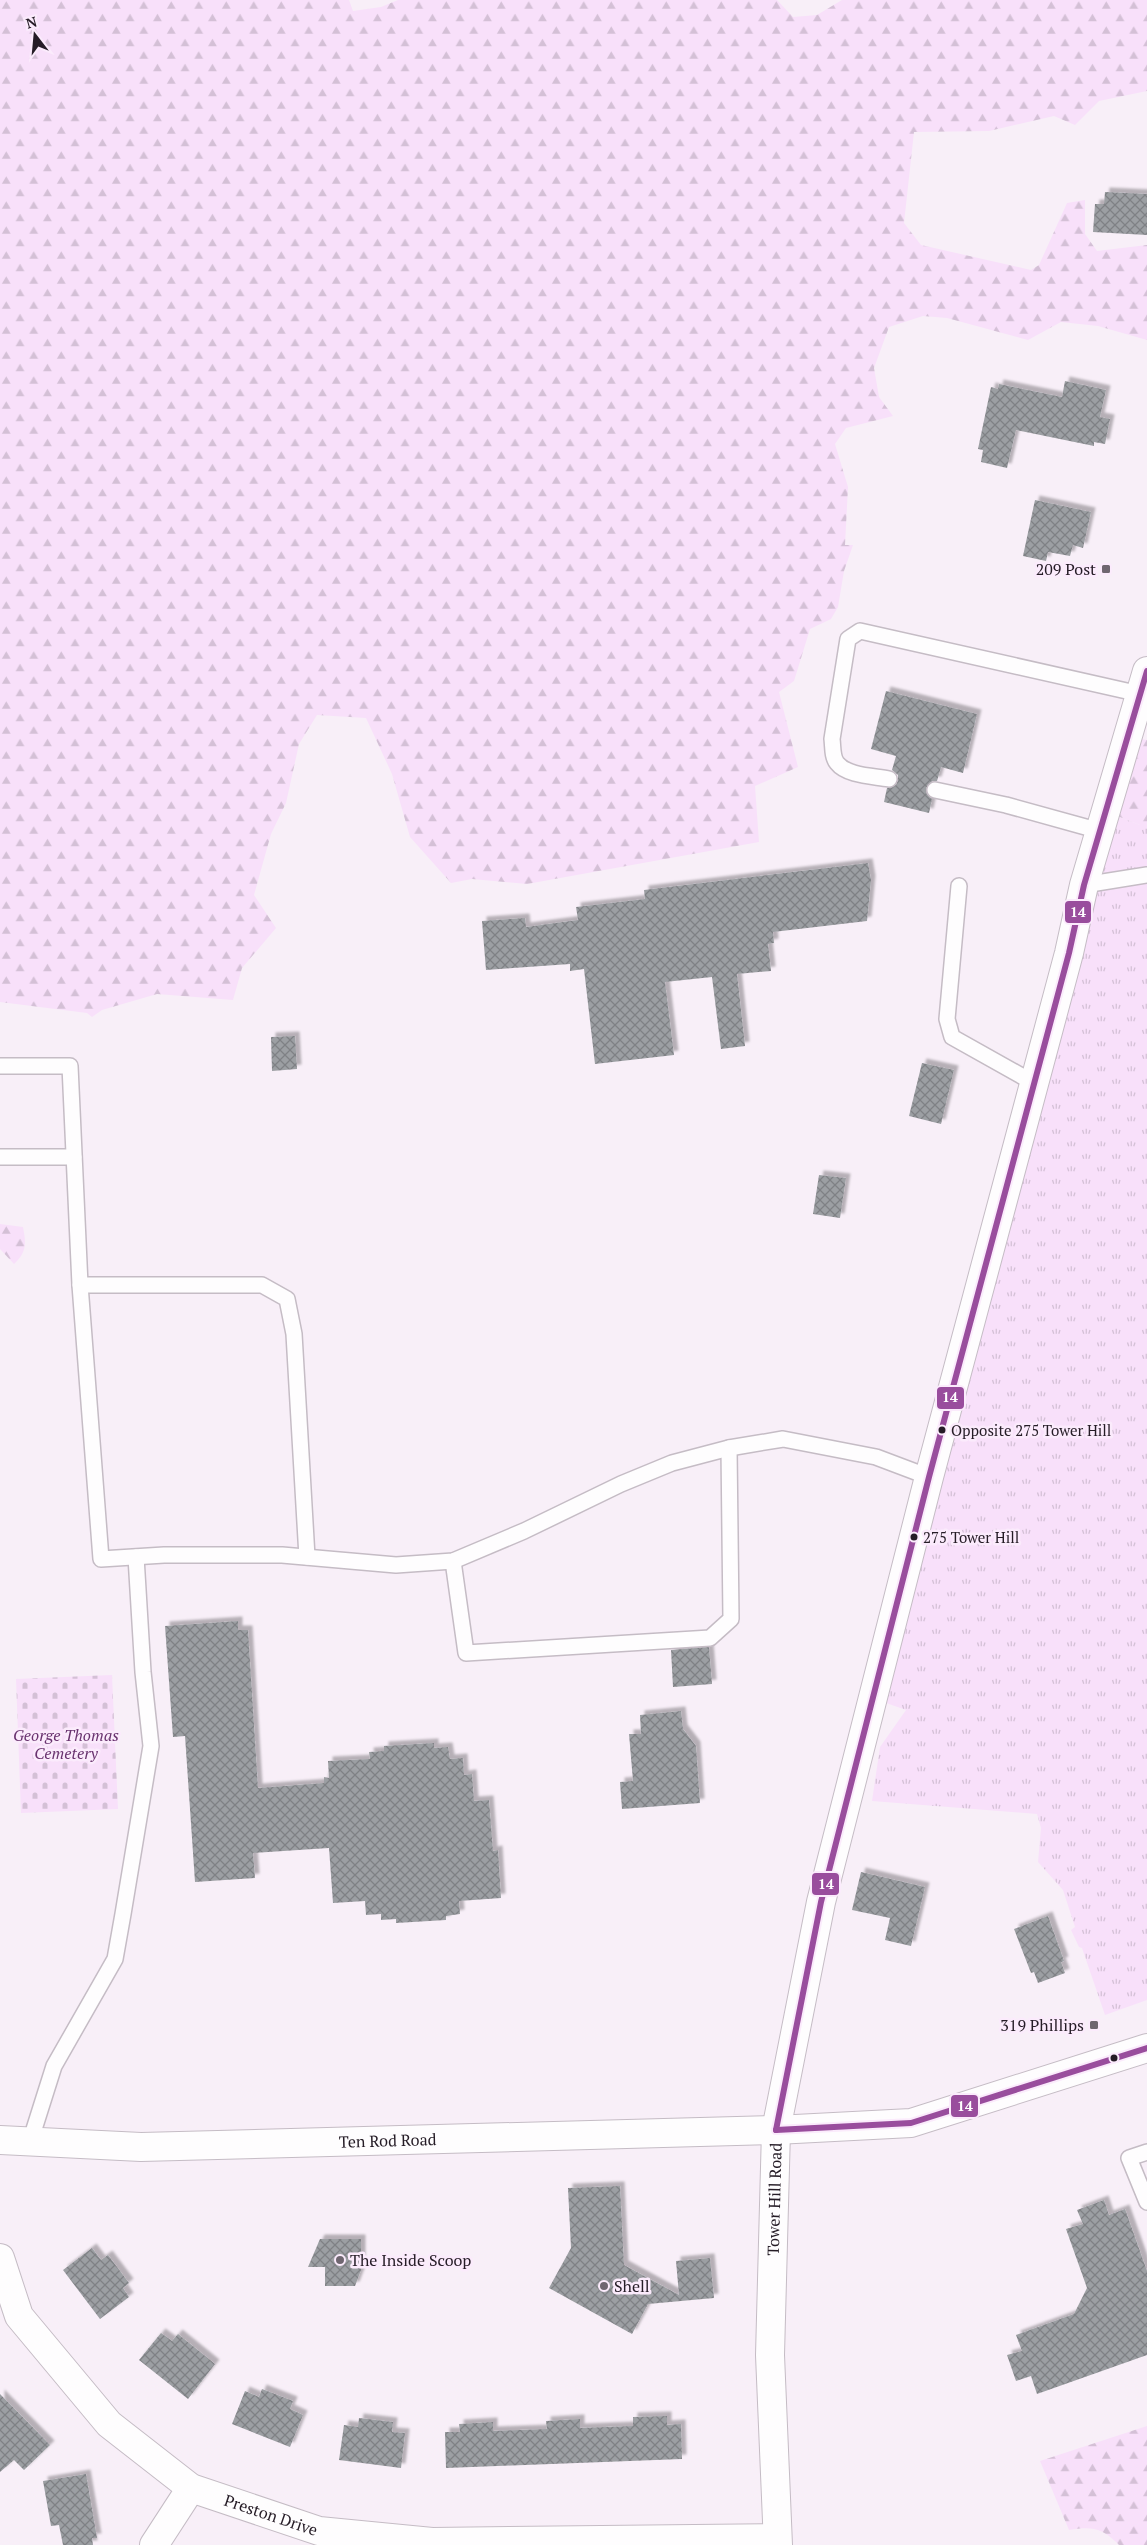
<svg xmlns="http://www.w3.org/2000/svg" width="1147" height="2545" font-family="'PT Serif',serif">
  <style>
    .forest { fill: url(#forest-firs) }
    .cemetery { fill: url(#cemetery-stones) }
    .park { fill: url(#park-tufts) }
    .building { fill: url(#building-cross-hatch); filter: url(#shadow) }
    .lines { fill: none; stroke-linecap: round; stroke-linejoin: round }
    .lane-casing { stroke: #c5bcc5; stroke-width: 18 }
    .street-casing { stroke: #c5bcc5; stroke-width: 30 }
    .primary-casing { stroke: #c5bcc5; stroke-width: 30 }
    .lane { stroke: #fefdfe; stroke-width: 15 }
    .street { stroke: #fefdfe; stroke-width: 28 }
    .primary { stroke: #fefdfe; stroke-width: 28 }
    .bus-1-casing { stroke: #fbebfc; stroke-width: 10 }
    .bus-1 { stroke: #994d9d; stroke-width: 6 }
    .poi-dot { fill: #6f6670; stroke: #fbebfc; stroke-width: 2 }
    .bus-dot { fill: #251c26; stroke: #fbebfc; stroke-width: 2 }
    .labels { text-anchor: middle; stroke-width: 5; stroke-linejoin: round; paint-order: stroke }
    .bus-label { font-size: 15px; fill: #251c26; stroke: #fbebfc; text-anchor: start }
    .poi-label { font-size: 16px; fill: #251c26; stroke: #fbebfc; text-anchor: end }
    .park-label { font-size: 16px; font-style: italic; fill: #69336f; stroke: #fbebfc }
    .street-label { font-size: 16px; fill: #251c26; stroke: #fbebfc }
    .line-badge { stroke: #fbebfc; stroke-width: 2 }
    .badge-label { font-size: 14px; text-anchor: middle; font-weight: bold; fill: #fff }
  </style>
  <defs>
    <pattern id="forest-firs" width="22" height="20" patternUnits="userSpaceOnUse" patternTransform="scale(1.25)"><rect width="22" height="20" fill="#f8e0fa"/><path d="M5 1l3.5 6h-7zM16 11l3.5 6h-7z" fill="#d4c0d6"/></pattern>
    <pattern id="cemetery-stones" width="16" height="16" patternUnits="userSpaceOnUse" patternTransform="scale(1.25)"><rect width="16" height="16" fill="#f8e0fa"/><path d="M2 7V4a2 2 0 0 1 4 0v3zM10 15v-3a2 2 0 0 1 4 0v3z" fill="#d4c0d6"/></pattern>
    <pattern id="park-tufts" width="24" height="20" patternUnits="userSpaceOnUse" patternTransform="scale(1.25)"><rect width="24" height="20" fill="#f8e0fa"/><path d="M3 7l-1-3M5 7V3M7 7l1-3M15 17l-1-3M17 17v-4M19 17l1-3" fill="none" stroke="#d4c0d6"/></pattern>
    <pattern id="building-cross-hatch" width="8" height="8" patternUnits="userSpaceOnUse" patternTransform="scale(1.25)"><rect width="8" height="8" fill="#9c9fa3"/><path d="M0 0l8 8M0 8l8-8" fill="none" stroke="#7f8185"/></pattern>
    <filter id="shadow"><feDropShadow dx="4.5" dy="-4.5" stdDeviation="1" flood-color="#0004"/></filter>
  </defs>
  <rect width="100%" height="100%" fill="#f8eff8"/>
  <g class="forest">
    <path d="M 0,0 L 349,0 L 353,11 L 381,7 L 398,0 L 777,0 L 793,17 L 817,15 L 842,0 L 1147,0 L 1147,91 L 1099,101 L 1075,125 L 1054,116 L 989,131 L 914,132 L 904,223 L 921,245 L 1031,270 L 1039,265 L 1067,203 L 1085,200 L 1085,234 L 1097,251 L 1147,245 L 1147,340 L 1098,326 L 1061,322 L 1028,340 L 947,318 L 923,316 L 889,327 L 874,368 L 879,397 L 893,416 L 846,428 L 835,444 L 848,487 L 845,545 L 853,545 L 844,571 L 838,607 L 831,619 L 810,629 L 794,681 L 779,692 L 798,767 L 755,786 L 759,842 L 527,884 L 472,879 L 451,883 L 410,837 L 392,774 L 366,718 L 317,715 L 299,744 L 286,803 L 271,834 L 254,895 L 276,928 L 242,968 L 233,1000 L 157,994 L 102,1010 L 92,1017 L 87,1013 L 0,1002 Z"/>
    <path d="M 1126,736 L 1147,740 L 1147,825 L 1140,825 L 1109,813 Z"/>
    <path d="M 0,1224 L 23,1227 C 26,1243 27,1252 14,1264 L 0,1249 Z"/>
    <path d="M 1147,2426 L 1147,2545 L 1119,2545 C 1102,2528 1093,2526 1069,2530 L 1040,2461 Z"/>
  </g>
  <path class="cemetery" d="M 112,1675 L 118,1809 L 21,1813 L 16,1679 Z"/>
  <path class="park" d="M 1109,813 L 1140,825 L 1147,825 L 1147,2000 L 1105,2015 L 1082,1948 L 1079,1947 L 1071,1930 L 1075,1927 L 1063,1890 L 1038,1862 L 1041,1828 L 1037,1814 L 872,1801 L 880,1747 L 906,1710 L 872,1698 Z"/>
  <g class="building">
    <path d="M 1105,192 L 1147,194 L 1147,235 L 1093,232 L 1095,204 L 1104,204 Z"/>
    <path d="M 1065,381 L 1106,390 L 1100,417 L 1110,419 L 1105,444 L 1094,442 L 1094,446 L 1016,430 L 1007,468 L 981,462 L 983,450 L 978,449 L 991,387 L 998,389 L 999,384 L 1062,397 Z"/>
    <path d="M 1035,500 L 1091,512 L 1083,548 L 1073,545 L 1070,556 L 1048,552 L 1046,561 L 1023,556 Z"/>
    <path d="M 886,691 L 977,714 L 963,773 L 941,767 L 937,781 L 932,781 L 926,788 L 926,793 L 932,799 L 929,813 L 884,802 L 887,788 L 896,785 L 898,780 L 898,775 L 892,770 L 896,756 L 871,749 Z"/>
    <path d="M 868,863 L 871,880 L 867,921 L 773,932 L 774,943 L 768,944 L 771,971 L 737,974 L 745,1046 L 721,1049 L 712,977 L 665,982 L 674,1055 L 595,1064 L 584,969 L 570,971 L 570,964 L 486,970 L 482,921 L 525,918 L 526,927 L 578,920 L 576,907 L 645,899 L 644,890 Z"/>
    <path d="M 295,1036 L 297,1069 L 272,1071 L 271,1037 Z"/>
    <path d="M 922,1063 L 954,1070 L 941,1124 L 909,1116 Z"/>
    <path d="M 819,1175 L 846,1178 L 840,1218 L 813,1214 Z"/>
    <path d="M 238,1621 L 238,1630 L 248,1630 L 258,1788 L 324,1783 L 324,1777 L 329,1778 L 328,1761 L 370,1759 L 369,1752 L 384,1751 L 384,1746 L 434,1743 L 434,1748 L 448,1747 L 450,1759 L 463,1758 L 464,1775 L 472,1774 L 474,1801 L 489,1800 L 493,1851 L 498,1850 L 501,1898 L 459,1901 L 460,1914 L 446,1916 L 446,1920 L 396,1923 L 396,1919 L 381,1920 L 381,1914 L 366,1915 L 365,1901 L 333,1903 L 329,1848 L 253,1853 L 255,1878 L 195,1882 L 185,1736 L 173,1737 L 165,1626 Z"/>
    <path d="M 709,1647 L 712,1684 L 673,1687 L 671,1650 Z"/>
    <path d="M 681,1711 L 683,1729 L 696,1746 L 700,1803 L 622,1809 L 620,1782 L 633,1781 L 629,1734 L 641,1734 L 640,1715 Z"/>
    <path d="M 861,1872 L 925,1887 L 911,1946 L 885,1940 L 890,1918 L 852,1910 Z"/>
    <path d="M 1048,1916 L 1064,1961 L 1061,1962 L 1065,1973 L 1038,1983 L 1034,1972 L 1031,1973 L 1014,1929 Z"/>
    <path d="M 620,2186 L 624,2265 L 679,2295 L 676,2261 L 710,2258 L 714,2298 L 648,2304 L 632,2334 L 549,2288 L 571,2248 L 568,2188 Z"/>
    <path d="M 1104,2200 L 1109,2215 L 1125,2209 L 1147,2271 L 1147,2355 L 1037,2394 L 1031,2376 L 1016,2381 L 1007,2355 L 1022,2351 L 1016,2335 L 1074,2314 L 1087,2288 L 1066,2229 L 1083,2224 L 1077,2210 Z"/>
    <path d="M 320,2239 L 361,2239 L 361,2270 L 355,2286 L 325,2286 L 325,2267 L 308,2267 Z"/>
    <path d="M 92,2248 L 101,2260 L 108,2255 L 129,2283 L 123,2288 L 129,2297 L 100,2319 L 63,2270 Z"/>
    <path d="M 161,2333 L 172,2341 L 178,2334 L 215,2364 L 188,2399 L 139,2360 Z"/>
    <path d="M 262,2389 L 293,2401 L 290,2409 L 303,2415 L 290,2447 L 232,2424 L 245,2391 L 259,2397 Z"/>
    <path d="M 0,2394 L 50,2445 L 24,2470 L 14,2460 L 0,2472 Z"/>
    <path d="M 667,2416 L 667,2425 L 681,2424 L 682,2459 L 446,2468 L 445,2432 L 460,2432 L 459,2424 L 493,2422 L 493,2431 L 547,2429 L 546,2421 L 580,2419 L 580,2428 L 633,2426 L 633,2417 Z"/>
    <path d="M 359,2418 L 393,2422 L 392,2432 L 405,2433 L 401,2468 L 339,2460 L 344,2425 L 358,2427 Z"/>
    <path d="M 86,2474 L 97,2538 L 92,2538 L 93,2545 L 63,2545 L 59,2525 L 51,2526 L 43,2481 Z"/>
  </g>
  <g class="lines">
    <g class="lane-casing">
      <g id="lane">
        <path d="M 889,779 C 874,776 847,776 837,763 C 832,757 833,746 832,739 L 848,639 L 860,631 L 1140,694"/>
        <path d="M 935,790 L 1006,805 L 1100,831"/>
        <path d="M 1084,885 L 1147,875"/>
        <path d="M 959,886 L 947,1019 L 952,1037 L 1034,1083"/>
        <path d="M 0,1066 L 70,1066 L 80,1285 L 101,1559 L 164,1555 L 282,1555 L 396,1565 L 453,1561 L 524,1531 L 621,1484 L 672,1463 L 729,1448 L 783,1439 L 876,1457 L 929,1477"/>
        <path d="M 0,1157 L 74,1157"/>
        <path d="M 80,1285 L 262,1285 L 287,1299 L 294,1334 L 307,1557"/>
        <path d="M 453,1561 L 466,1653 L 710,1638 L 731,1619 L 729,1448"/>
        <path d="M 30,2142 L 54,2066 L 115,1959 L 123,1914 L 151,1746 L 143,1672 L 136,1557"/>
        <path d="M 1147,2152 L 1129,2158 L 1147,2202"/>
      </g>
    </g>
    <g class="street-casing">
      <g id="street">
        <path id="s1" d="M 0,2258 L 19,2316 L 109,2424 L 191,2488 L 319,2531 L 432,2542 L 777,2538"/>
        <path d="M 154,2545 L 191,2488"/>
      </g>
    </g>
    <g class="primary-casing">
      <g id="primary">
        <path id="s2" d="M 0,2140 L 141,2147 L 776,2130 L 911,2123 L 1147,2048"/>
        <path id="s3" d="M 778,2545 L 770,2355 L 776,2130 L 821,1902 L 929,1477 L 1069,953 L 1084,885 L 1147,671"/>
      </g>
    </g>
    <use href="#lane" class="lane"/>
    <use href="#street" class="street"/>
    <use href="#primary" class="primary"/>
    <g class="bus-1-casing">
      <g id="bus-1">
        <path d="M 776,2130 L 821,1902 L 929,1477 L 1069,953 L 1084,885 L 1147,671"/>
        <path d="M 776,2130 L 911,2123 L 1147,2048"/>
      </g>
    </g>
    <use href="#bus-1" class="bus-1"/>
  </g>
  <g class="poi-dot">
    <rect x="1101" y="564" width="10" height="10" rx="2.5"/>
    <rect x="1089" y="2020" width="10" height="10" rx="2.5"/>
    <circle cx="340" cy="2260" r="5"/>
    <circle cx="604" cy="2286" r="5"/>
  </g>
  <g class="bus-dot">
    <circle cx="942" cy="1430" r="4.5"/>
    <circle cx="914" cy="1537" r="4.5"/>
    <circle cx="1114" cy="2058" r="4.5"/>
  </g>
  <g class="labels">
    <g class="bus-label">
      <text x="951" y="1436">Opposite 275 Tower Hill</text>
      <text x="923" y="1543">275 Tower Hill</text>
    </g>
    <g class="poi-label">
      <text x="1096" y="575">209 Post</text>
      <text x="1084" y="2031">319 Phillips</text>
      <text x="350" y="2266" text-anchor="start">The Inside Scoop</text>
      <text x="614" y="2292" text-anchor="start">Shell</text>
    </g>
    <g class="park-label">
      <text x="66" y="1741">George Thomas<tspan x="66" dy="18">Cemetery</tspan></text>
    </g>
    <g class="street-label">
      <text dy="6" stroke="none"><textPath href="#s2" startOffset="388">Ten Rod Road</textPath></text>
      <text dy="6" stroke="none"><textPath href="#s3" startOffset="346">Tower Hill Road</textPath></text>
      <text dy="6" stroke="none"><textPath href="#s1" startOffset="390">Preston Drive</textPath></text>
    </g>
  </g>
  <g class="line-badge">
    <rect x="1064" y="900" width="28" height="24" rx="5" fill="#994d9d"/>
    <rect x="936" y="1386" width="29" height="24" rx="5" fill="#994d9d"/>
    <rect x="811" y="1872" width="29" height="24" rx="5" fill="#994d9d"/>
    <rect x="950" y="2094" width="29" height="24" rx="5" fill="#994d9d"/>
  </g>
  <g class="badge-label">
    <text x="1078" y="917">14</text>
    <text x="950" y="1402">14</text>
    <text x="826" y="1889">14</text>
    <text x="965" y="2111">14</text>
  </g>
  <g transform="translate(35 35) rotate(344)" stroke="#fbebfc" stroke-width="4" paint-order="stroke">
  <path d="M0-4L9 19L0 12L-9 19Z" fill="#251c26"/>
  <text y="-8" font-size="14" font-weight="bold" text-anchor="middle" fill="#251c26">N</text>
  </g>
</svg>
